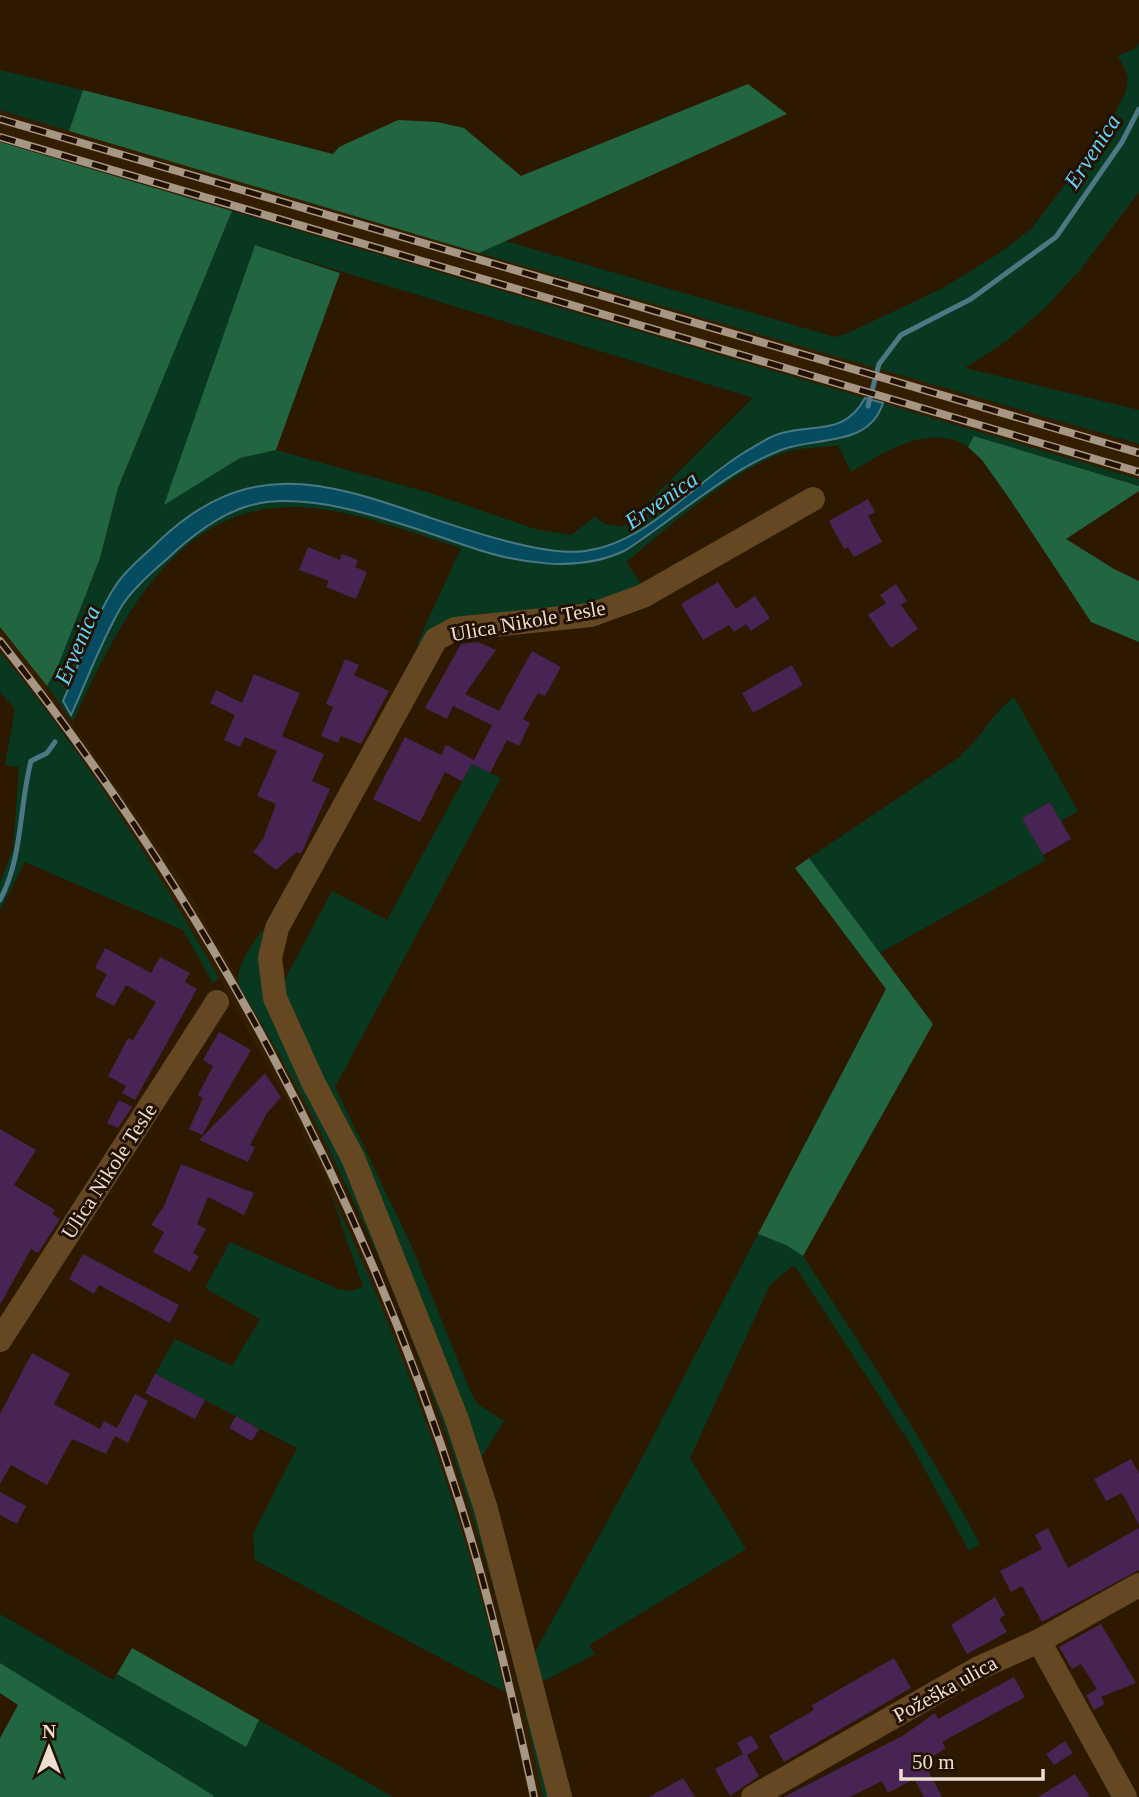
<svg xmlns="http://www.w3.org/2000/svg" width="1139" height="1797" font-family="'Times New Roman',serif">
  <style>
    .built { fill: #351e00 }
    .green { fill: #093821; fill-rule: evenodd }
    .forest { fill: #226541 }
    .water { fill: #064c61; stroke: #4b7882; stroke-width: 2 }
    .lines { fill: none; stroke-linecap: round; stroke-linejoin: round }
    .stream { stroke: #4b7882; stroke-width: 5 }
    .building { fill: #472453 }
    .minor { stroke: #654722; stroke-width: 24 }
    .rail-casing { stroke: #a69784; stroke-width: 8 }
    .rail { stroke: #221000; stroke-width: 5; stroke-dasharray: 16; stroke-linecap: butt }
    .labels { text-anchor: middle; stroke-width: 6; stroke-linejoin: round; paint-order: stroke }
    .street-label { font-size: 21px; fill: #ecdfd0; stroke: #221000 }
    .water-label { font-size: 23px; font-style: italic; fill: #60d4fe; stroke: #221000 }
  </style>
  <rect width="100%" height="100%" fill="#2c1900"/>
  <g class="built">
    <path d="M 0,110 L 1139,445 L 1139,479 L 0,142 Z"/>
    <path d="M 0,627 L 47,686 L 183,881 L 299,1087 L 339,1173 L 428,1385 L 469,1506 L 527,1720 L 543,1797 L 529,1797 L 502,1680 L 450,1490 L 393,1335 L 349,1232 L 291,1109 L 196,937 L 74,746 L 0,652 Z"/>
  </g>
  <g class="green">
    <path d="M 1139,43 L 1139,192 L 1079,271 L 1045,308 L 1005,342 L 965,368 L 1139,410 L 1139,444 L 479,253 L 505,241 L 835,337 L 848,333 L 941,289 L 998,254 L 1031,229 L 1101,138 L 1126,92 L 1128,76 L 1118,56 L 1136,48 Z"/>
    <path d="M 0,70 L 83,90 L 69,131 L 0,110 Z"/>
    <path d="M 232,211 L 1139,479 L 1139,486 L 974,436 L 968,447 C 930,422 884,452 851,472 L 838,445 C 822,448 805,447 790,451 C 737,465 669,527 626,562 L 645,589 L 420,646 L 417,644 L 461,548 C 409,532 352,509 296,507 C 173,504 117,628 73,722 L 47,686 L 58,666 L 100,558 L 118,488 ZM 255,245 L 753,398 L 623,527 L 605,524 L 595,517 L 571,535 L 535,529 L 430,493 L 276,450 L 240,458 L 165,504 Z"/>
    <path d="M 0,652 C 84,753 154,864 219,978 L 213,983 L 183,930 L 25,862 L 0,910 L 0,883 L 13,849 L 19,767 L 5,765 L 15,709 L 0,692 Z"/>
    <path d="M 1014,697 L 1078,811 L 1061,821 L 1050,802 L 1022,818 L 1046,860 L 878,954 L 809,858 L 958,758 C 980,740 992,713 1014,697 Z"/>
    <path d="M 472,764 L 501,778 L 335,1087 L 412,1247 L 472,1395 L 478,1404 L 504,1421 L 477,1464 L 286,997 L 283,983 L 332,891 L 387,920 Z"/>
    <path d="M 270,920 L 266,947 L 463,1455 L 551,1797 L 543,1797 C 486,1515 390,1232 239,986 C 233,964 258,938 270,920 Z"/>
    <path d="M 330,1191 C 406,1351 465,1519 505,1692 L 255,1560 L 253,1534 L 297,1448 L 155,1374 L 175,1339 L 232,1366 L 260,1319 L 205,1288 L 230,1242 L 338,1289 L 351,1291 L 363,1287 Z"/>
    <path d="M 758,1234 L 786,1245 L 803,1256 C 865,1351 926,1445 980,1544 L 969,1551 L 912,1446 L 794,1265 L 770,1285 L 690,1458 L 746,1549 L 589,1645 L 595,1654 L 540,1683 L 531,1659 L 634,1473 Z"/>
    <path d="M 0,1614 L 113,1680 L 117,1674 L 246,1747 L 259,1720 L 393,1797 L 213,1797 L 0,1663 Z"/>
  </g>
  <g class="forest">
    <path d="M 748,84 L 787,114 L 479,253 L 69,131 L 83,90 L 333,154 L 339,147 L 398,120 L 437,122 L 464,128 L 521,176 Z"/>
    <path d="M 0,142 L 232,211 L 118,488 L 100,558 L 58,666 L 47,686 L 0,627 Z"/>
    <path d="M 255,245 L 340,273 L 276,450 L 240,458 L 164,505 Z"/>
    <path d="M 974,436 L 1139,486 L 1139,491 L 1066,539 L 1114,569 L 1139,581 L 1139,642 L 1091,622 L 1011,501 L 982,460 L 968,447 Z"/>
    <path d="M 809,858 L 933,1024 L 803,1256 L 786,1245 L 758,1234 L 886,989 L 795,868 Z"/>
    <path d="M 132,1648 L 259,1720 L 246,1747 L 117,1674 Z"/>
    <path d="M 0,1663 L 214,1796 L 213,1797 L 0,1797 L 0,1738 L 18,1705 L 0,1693 Z"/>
  </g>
  <path class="water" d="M 865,398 L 883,403 C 869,448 815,436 781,450 C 725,472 677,517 626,550 C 578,574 515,563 467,546 C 407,526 307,486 245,507 C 215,517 190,537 167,559 C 151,573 130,591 120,609 C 101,642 87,680 71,715 L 63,701 C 80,663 93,620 116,585 C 127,568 146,554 160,540 C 247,458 322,480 425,516 C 464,529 545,557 585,551 C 647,543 692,484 745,452 C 756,446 769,436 782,433 C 816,424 845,435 865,398 Z"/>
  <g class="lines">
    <g class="stream">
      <path d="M 868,406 L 879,364 L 901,335 L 971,299 L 1056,237 L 1122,142 L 1139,109"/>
      <path d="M 0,900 C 23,857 19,807 31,761 L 47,753 L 55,742"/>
    </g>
  </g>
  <g class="building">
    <path d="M 868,499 L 875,512 L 868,516 L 882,542 L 854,557 L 848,547 L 844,549 L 829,521 Z"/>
    <path d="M 308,547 L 340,560 L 342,554 L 358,560 L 355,567 L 367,572 L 356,599 L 326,587 L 329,581 L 299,570 Z"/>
    <path d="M 718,582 L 736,609 L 755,596 L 770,618 L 751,631 L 746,624 L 734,632 L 729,625 L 703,640 L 681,604 Z"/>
    <path d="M 896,584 L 907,601 L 901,605 L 918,629 L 891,648 L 868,615 L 886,603 L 880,595 Z"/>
    <path d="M 478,642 L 496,650 L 465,694 L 499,711 L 532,651 L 561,667 L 545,696 L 538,693 L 523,719 L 530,723 L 519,746 L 507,740 L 490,773 L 472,764 L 462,781 L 445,772 L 420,822 L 373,799 L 405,737 L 441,755 L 446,745 L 474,760 L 492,725 L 453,706 L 447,719 L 425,708 L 461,644 Z"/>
    <path d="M 345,659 L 359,665 L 354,675 L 389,691 L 361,744 L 341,736 L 338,743 L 321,736 L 333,707 L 326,704 Z"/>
    <path d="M 792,665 L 803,685 L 753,713 L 742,693 Z"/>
    <path d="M 254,674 L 300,693 L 282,736 L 324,754 L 312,781 L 330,789 L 301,854 L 297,852 L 276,870 L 253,852 L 263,839 L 276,804 L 257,796 L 277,751 L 245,737 L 240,747 L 224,740 L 235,715 L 210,703 L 216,690 L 242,703 Z"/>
    <path d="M 1050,802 L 1071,839 L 1043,855 L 1022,818 Z"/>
    <path d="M 105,948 L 151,973 L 160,957 L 190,973 L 185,982 L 197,989 L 135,1100 L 122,1093 L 126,1086 L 108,1076 L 128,1038 L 133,1040 L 156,1002 L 126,985 L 114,1006 L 95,996 L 107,974 L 95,968 Z"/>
    <path d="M 219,1032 L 251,1050 L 202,1135 L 189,1129 L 203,1098 L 198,1095 L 213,1066 L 203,1060 Z"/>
    <path d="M 265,1073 L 281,1097 L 267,1113 L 250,1145 L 255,1147 L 248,1162 L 199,1140 Z"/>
    <path d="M 119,1100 L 132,1107 L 118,1128 L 107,1123 Z"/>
    <path d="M 0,1129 L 36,1150 L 14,1185 L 55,1210 L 52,1214 L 60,1219 L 38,1253 L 31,1249 L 0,1305 Z"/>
    <path d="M 181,1164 L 254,1193 L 244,1215 L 208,1197 L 197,1224 L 206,1229 L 193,1253 L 199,1256 L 190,1272 L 153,1252 L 164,1232 L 151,1225 L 164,1206 Z"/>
    <path d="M 83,1254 L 179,1305 L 170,1323 L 99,1285 L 94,1294 L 69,1279 Z"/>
    <path d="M 32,1353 L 70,1374 L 54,1404 L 100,1429 L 104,1421 L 117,1428 L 135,1394 L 148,1401 L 128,1443 L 115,1436 L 106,1454 L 72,1439 L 47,1485 L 11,1465 L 0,1484 L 0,1414 Z"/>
    <path d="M 155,1374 L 205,1400 L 195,1419 L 145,1393 Z"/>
    <path d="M 236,1416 L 259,1429 L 252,1441 L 229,1428 Z"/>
    <path d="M 1131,1459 L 1139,1473 L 1139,1525 L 1122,1493 L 1106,1501 L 1094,1479 Z"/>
    <path d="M 0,1492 L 26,1506 L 17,1524 L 0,1515 Z"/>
    <path d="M 1048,1528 L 1068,1568 L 1139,1528 L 1139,1570 L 1042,1622 L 1022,1586 L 1011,1592 L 1000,1571 L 1042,1549 L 1035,1535 Z"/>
    <path d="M 995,1597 L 1005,1615 L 999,1619 L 1007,1632 L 967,1654 L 951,1625 Z"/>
    <path d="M 1101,1624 L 1136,1683 L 1101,1697 L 1105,1704 L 1094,1710 L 1086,1695 L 1097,1689 L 1081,1664 L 1072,1669 L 1059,1647 Z"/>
    <path d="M 894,1658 L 911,1688 L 784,1762 L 769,1736 L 814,1710 L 812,1705 Z"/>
    <path d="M 1014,1677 L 1025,1697 L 942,1742 L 946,1748 L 924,1762 L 942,1797 L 924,1797 L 914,1779 L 888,1793 L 882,1781 L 850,1797 L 784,1797 L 904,1735 L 935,1713 L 938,1719 Z"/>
    <path d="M 751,1735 L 759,1748 L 747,1755 L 759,1776 L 730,1796 L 715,1769 L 743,1754 L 737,1743 Z"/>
    <path d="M 1065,1741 L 1073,1753 L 1054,1765 L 1046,1754 Z"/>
    <path d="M 1075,1774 L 1090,1797 L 1038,1797 Z"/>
    <path d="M 683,1778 L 695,1797 L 649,1797 Z"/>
  </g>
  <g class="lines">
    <g class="minor">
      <path d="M 0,1340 L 217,1002"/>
      <path d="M 1039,1641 L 1125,1797"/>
      <path d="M 560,1797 L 486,1509 L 456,1417 L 353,1158 L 313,1082 L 275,998 L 270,958 L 277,928 L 436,639 L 455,629 L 591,615 L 643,596 L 813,499"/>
      <path d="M 753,1797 L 979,1668 L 1039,1641 L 1139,1585"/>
    </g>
    <g class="rail-casing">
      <g id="rail">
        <path d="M 0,119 L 1139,453"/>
        <path d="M 0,137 L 1139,472"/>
        <path d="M 0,641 C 204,897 362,1190 460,1503 C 490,1599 513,1698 534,1797"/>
      </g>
    </g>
    <use href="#rail" class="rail"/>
  </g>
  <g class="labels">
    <g class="street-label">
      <text transform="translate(528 621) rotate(-10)" y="7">Ulica Nikole Tesle</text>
      <text transform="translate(109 1171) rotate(-57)" y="7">Ulica Nikole Tesle</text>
      <text transform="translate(945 1689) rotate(-29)" y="7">Požeška ulica</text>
    </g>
    <g class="water-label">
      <text transform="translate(1092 151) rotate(-57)" y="8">Ervenica</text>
      <text transform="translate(661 500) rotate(-35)" y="8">Ervenica</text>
      <text transform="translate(77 645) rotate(-67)" y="8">Ervenica</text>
    </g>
  </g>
  <g transform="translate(49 1748)" stroke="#221000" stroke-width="5" paint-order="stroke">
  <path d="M0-5L12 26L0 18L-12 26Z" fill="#ecdfd0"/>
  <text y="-10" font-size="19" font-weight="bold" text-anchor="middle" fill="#ecdfd0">N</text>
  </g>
  <path d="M901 1769v10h142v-10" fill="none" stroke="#ecdfd0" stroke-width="3.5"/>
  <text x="912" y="1769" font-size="21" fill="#ecdfd0" stroke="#221000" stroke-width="5" paint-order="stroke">50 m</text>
</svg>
